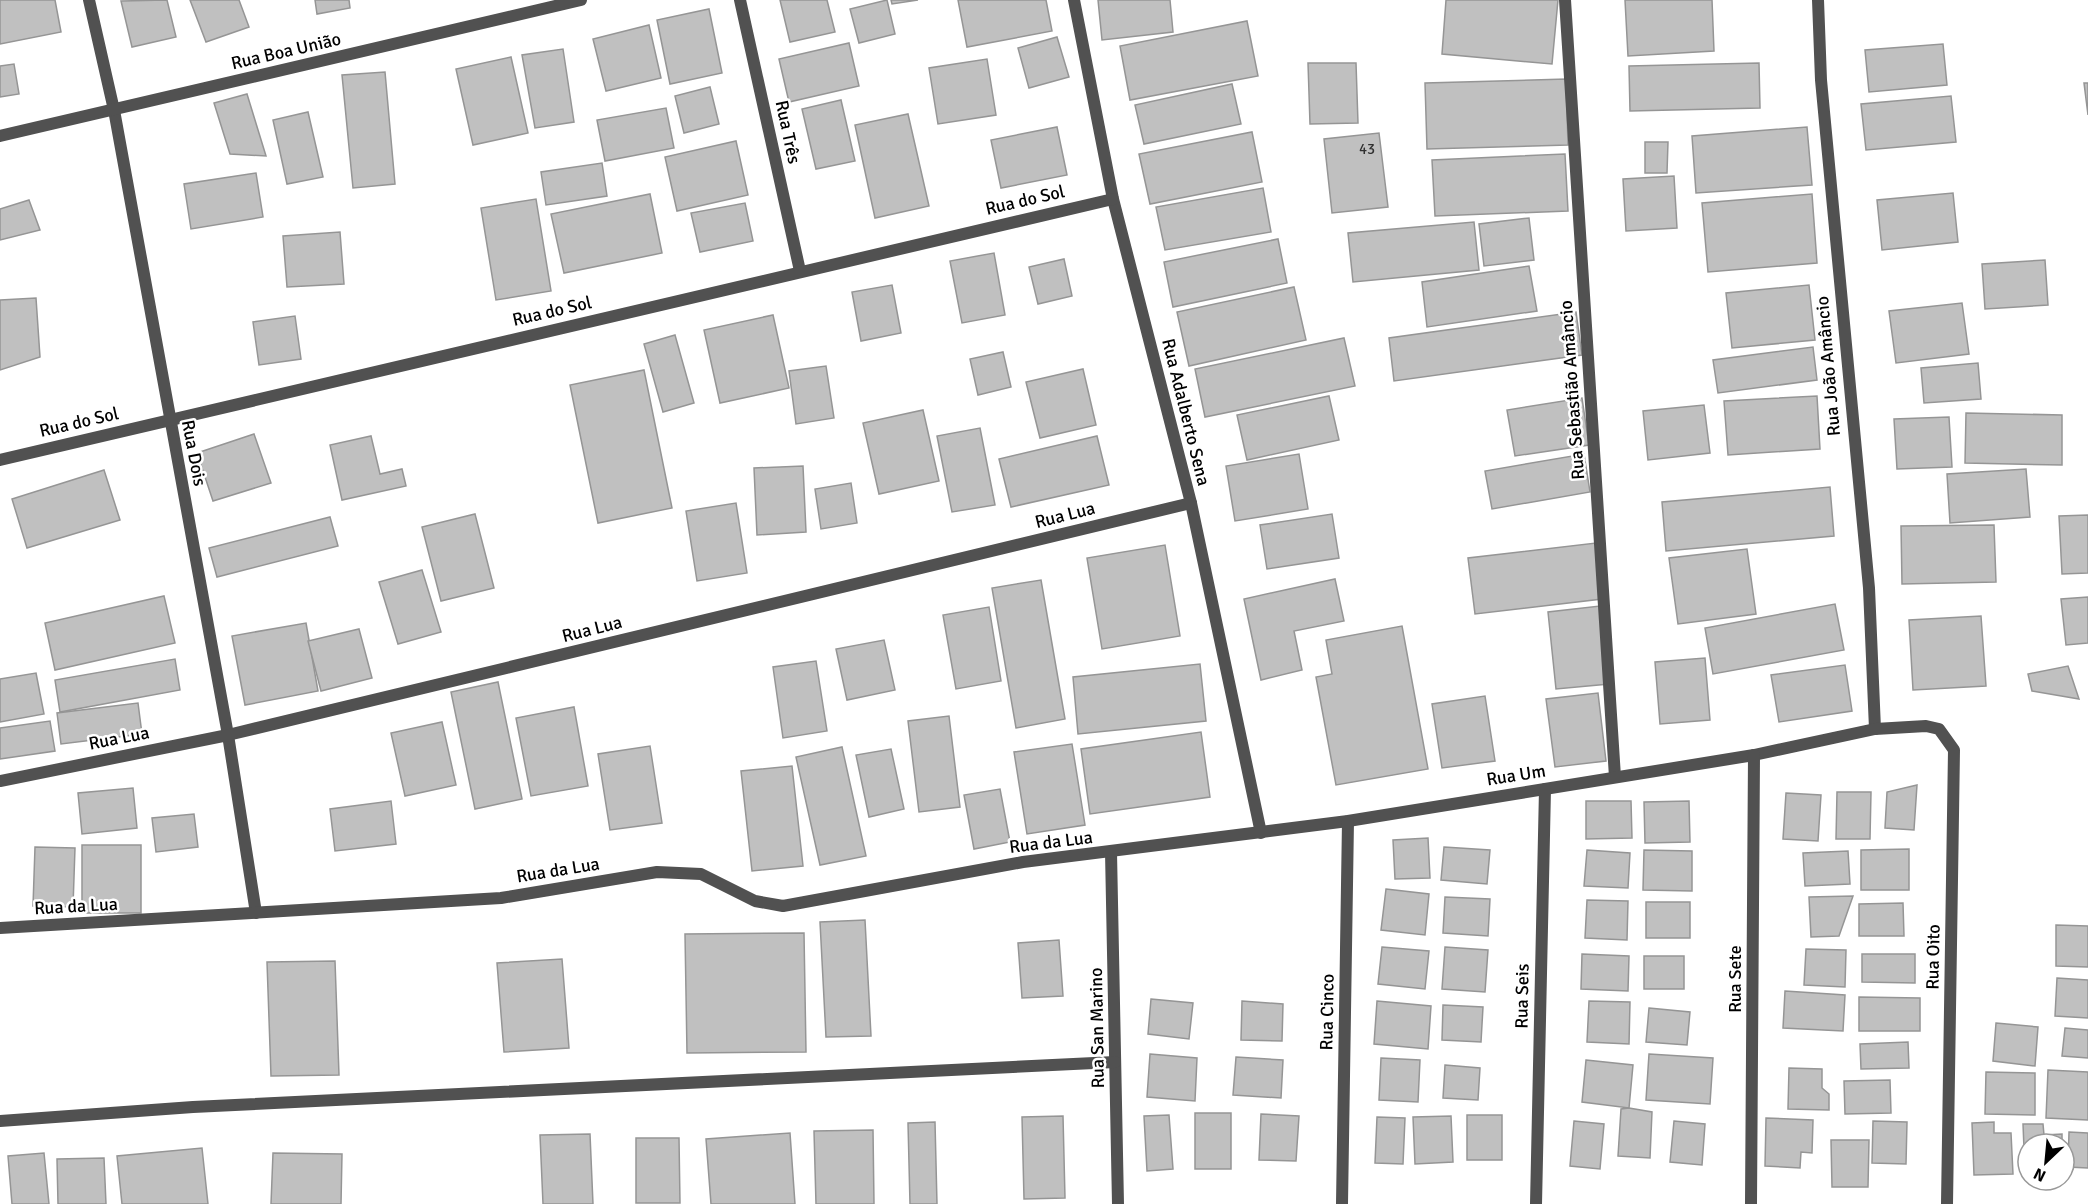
<svg xmlns="http://www.w3.org/2000/svg" width="2088" height="1204" font-family="Signika,sans-serif">
  <style>
    .building { fill: #c0c0c0; stroke: #959595; stroke-width: 1.5 }
    .lines { fill: none; stroke-linecap: round; stroke-linejoin: round }
    .street { stroke: #515151; stroke-width: 12 }
    .labels { text-anchor: middle; stroke-width: 5; stroke-linejoin: round; paint-order: stroke }
    .number-label { font-size: 15px; fill: #303030 }
    .street-label { font-size: 18px; fill: #000; stroke: #fff }
  </style>
  <rect width="100%" height="100%" fill="#fff"/>
  <g class="building">
    <path d="M 0,0 L 55,0 L 61,32 L 0,44 Z"/>
    <path d="M 167,0 L 176,37 L 132,47 L 121,1 Z"/>
    <path d="M 190,0 L 239,0 L 249,27 L 206,42 Z"/>
    <path d="M 315,0 L 349,0 L 350,8 L 317,14 Z"/>
    <path d="M 780,0 L 827,0 L 835,32 L 790,42 Z"/>
    <path d="M 887,0 L 895,34 L 859,43 L 850,9 Z"/>
    <path d="M 891,0 L 918,0 L 892,4 Z"/>
    <path d="M 958,0 L 1046,0 L 1052,31 L 967,47 Z"/>
    <path d="M 1098,0 L 1170,0 L 1173,32 L 1102,40 Z"/>
    <path d="M 1446,0 L 1558,0 L 1552,64 L 1442,54 Z"/>
    <path d="M 1625,0 L 1712,0 L 1714,51 L 1628,56 Z"/>
    <path d="M 709,9 L 722,73 L 670,84 L 657,20 Z"/>
    <path d="M 1247,21 L 1258,76 L 1130,100 L 1120,46 Z"/>
    <path d="M 649,25 L 661,78 L 606,91 L 593,39 Z"/>
    <path d="M 1057,37 L 1069,77 L 1029,88 L 1018,48 Z"/>
    <path d="M 849,43 L 859,86 L 789,102 L 779,59 Z"/>
    <path d="M 1943,44 L 1947,85 L 1869,92 L 1865,50 Z"/>
    <path d="M 563,49 L 574,122 L 535,128 L 522,55 Z"/>
    <path d="M 511,57 L 528,133 L 473,145 L 456,69 Z"/>
    <path d="M 987,59 L 996,115 L 938,124 L 929,68 Z"/>
    <path d="M 1308,63 L 1356,63 L 1358,123 L 1310,124 Z"/>
    <path d="M 1759,63 L 1760,108 L 1630,111 L 1629,66 Z"/>
    <path d="M 14,64 L 19,94 L 0,97 L 0,66 Z"/>
    <path d="M 385,72 L 395,184 L 353,188 L 342,75 Z"/>
    <path d="M 1566,79 L 1568,145 L 1427,149 L 1425,83 Z"/>
    <path d="M 2084,83 L 2088,83 L 2088,115 Z"/>
    <path d="M 1232,84 L 1241,124 L 1144,144 L 1135,105 Z"/>
    <path d="M 710,87 L 719,124 L 684,133 L 675,96 Z"/>
    <path d="M 247,94 L 266,156 L 230,154 L 214,103 Z"/>
    <path d="M 1951,96 L 1956,142 L 1866,150 L 1861,104 Z"/>
    <path d="M 841,100 L 855,161 L 816,169 L 802,109 Z"/>
    <path d="M 666,108 L 674,148 L 605,161 L 597,120 Z"/>
    <path d="M 308,112 L 323,177 L 287,184 L 273,120 Z"/>
    <path d="M 908,114 L 929,206 L 875,218 L 855,125 Z"/>
    <path d="M 1057,127 L 1067,175 L 1001,188 L 991,140 Z"/>
    <path d="M 1807,127 L 1812,185 L 1696,193 L 1692,136 Z"/>
    <path d="M 1252,132 L 1262,182 L 1150,204 L 1139,154 Z"/>
    <path d="M 1379,133 L 1388,207 L 1332,213 L 1324,139 Z"/>
    <path d="M 736,141 L 748,195 L 677,211 L 665,157 Z"/>
    <path d="M 1645,142 L 1668,142 L 1667,173 L 1645,173 Z"/>
    <path d="M 1565,154 L 1568,211 L 1435,216 L 1432,160 Z"/>
    <path d="M 602,163 L 607,196 L 546,205 L 541,172 Z"/>
    <path d="M 256,173 L 263,217 L 191,229 L 184,184 Z"/>
    <path d="M 1674,176 L 1677,228 L 1626,231 L 1623,179 Z"/>
    <path d="M 1263,188 L 1271,232 L 1165,250 L 1156,207 Z"/>
    <path d="M 1953,193 L 1958,242 L 1882,250 L 1877,200 Z"/>
    <path d="M 650,194 L 662,253 L 564,273 L 551,214 Z"/>
    <path d="M 1812,194 L 1817,263 L 1708,272 L 1702,203 Z"/>
    <path d="M 536,199 L 551,291 L 496,300 L 481,208 Z"/>
    <path d="M 29,200 L 40,230 L 0,240 L 0,209 Z"/>
    <path d="M 745,203 L 753,241 L 700,252 L 691,213 Z"/>
    <path d="M 1529,218 L 1534,260 L 1484,266 L 1479,224 Z"/>
    <path d="M 1474,222 L 1479,270 L 1353,282 L 1348,233 Z"/>
    <path d="M 340,232 L 344,284 L 287,287 L 283,236 Z"/>
    <path d="M 1278,239 L 1287,283 L 1173,307 L 1164,262 Z"/>
    <path d="M 994,253 L 1005,315 L 962,323 L 950,261 Z"/>
    <path d="M 1064,259 L 1072,296 L 1038,304 L 1029,267 Z"/>
    <path d="M 2045,260 L 2048,305 L 1985,309 L 1982,264 Z"/>
    <path d="M 1529,266 L 1537,311 L 1427,327 L 1422,282 Z"/>
    <path d="M 892,285 L 901,333 L 861,341 L 852,292 Z"/>
    <path d="M 1809,285 L 1815,340 L 1732,348 L 1726,293 Z"/>
    <path d="M 1294,287 L 1306,340 L 1189,366 L 1177,312 Z"/>
    <path d="M 36,298 L 40,357 L 0,370 L 0,300 Z"/>
    <path d="M 1962,303 L 1969,354 L 1896,363 L 1889,311 Z"/>
    <path d="M 1576,312 L 1582,355 L 1394,381 L 1389,338 Z"/>
    <path d="M 773,315 L 789,388 L 720,403 L 704,330 Z"/>
    <path d="M 295,316 L 301,359 L 259,365 L 253,322 Z"/>
    <path d="M 675,335 L 694,403 L 663,412 L 644,344 Z"/>
    <path d="M 1344,338 L 1355,386 L 1205,417 L 1195,369 Z"/>
    <path d="M 1813,347 L 1817,380 L 1718,393 L 1713,360 Z"/>
    <path d="M 1003,352 L 1011,387 L 978,395 L 970,359 Z"/>
    <path d="M 1978,363 L 1981,399 L 1924,403 L 1921,368 Z"/>
    <path d="M 826,366 L 834,418 L 796,424 L 789,371 Z"/>
    <path d="M 1083,369 L 1096,425 L 1040,438 L 1026,382 Z"/>
    <path d="M 644,370 L 672,508 L 598,523 L 570,385 Z"/>
    <path d="M 1329,396 L 1339,440 L 1247,460 L 1237,415 Z"/>
    <path d="M 1817,396 L 1820,449 L 1728,455 L 1724,401 Z"/>
    <path d="M 1582,398 L 1589,445 L 1515,456 L 1507,410 Z"/>
    <path d="M 1704,405 L 1710,453 L 1648,460 L 1643,411 Z"/>
    <path d="M 923,410 L 939,481 L 879,494 L 863,423 Z"/>
    <path d="M 1966,413 L 2062,415 L 2062,465 L 1965,463 Z"/>
    <path d="M 1949,417 L 1952,467 L 1897,469 L 1894,419 Z"/>
    <path d="M 980,428 L 995,505 L 952,512 L 937,436 Z"/>
    <path d="M 254,434 L 271,483 L 213,501 L 197,453 Z"/>
    <path d="M 371,436 L 380,474 L 402,469 L 406,486 L 342,500 L 330,445 Z"/>
    <path d="M 1097,436 L 1109,485 L 1011,507 L 999,459 Z"/>
    <path d="M 1299,454 L 1308,509 L 1235,521 L 1226,466 Z"/>
    <path d="M 1584,454 L 1590,492 L 1492,509 L 1485,471 Z"/>
    <path d="M 803,466 L 806,532 L 757,535 L 754,468 Z"/>
    <path d="M 2026,469 L 2030,517 L 1950,523 L 1947,474 Z"/>
    <path d="M 104,470 L 120,520 L 27,548 L 12,499 Z"/>
    <path d="M 851,483 L 857,523 L 821,529 L 815,489 Z"/>
    <path d="M 1830,487 L 1834,536 L 1666,551 L 1662,502 Z"/>
    <path d="M 736,503 L 747,573 L 697,581 L 686,511 Z"/>
    <path d="M 475,514 L 494,588 L 441,601 L 422,527 Z"/>
    <path d="M 1332,514 L 1339,558 L 1267,569 L 1260,525 Z"/>
    <path d="M 2088,515 L 2088,573 L 2062,574 L 2059,516 Z"/>
    <path d="M 330,517 L 338,546 L 217,577 L 209,548 Z"/>
    <path d="M 1994,525 L 1996,582 L 1902,584 L 1901,526 Z"/>
    <path d="M 1596,543 L 1602,599 L 1475,614 L 1468,558 Z"/>
    <path d="M 1165,545 L 1180,636 L 1102,649 L 1087,558 Z"/>
    <path d="M 1747,549 L 1756,614 L 1678,624 L 1669,558 Z"/>
    <path d="M 422,570 L 441,632 L 398,644 L 379,582 Z"/>
    <path d="M 1335,579 L 1344,621 L 1294,631 L 1302,670 L 1261,680 L 1244,599 Z"/>
    <path d="M 1041,580 L 1065,719 L 1016,728 L 992,588 Z"/>
    <path d="M 164,596 L 175,643 L 55,670 L 45,623 Z"/>
    <path d="M 2088,597 L 2088,643 L 2066,645 L 2061,599 Z"/>
    <path d="M 1835,604 L 1844,650 L 1713,674 L 1705,628 Z"/>
    <path d="M 1600,606 L 1609,684 L 1556,689 L 1548,612 Z"/>
    <path d="M 989,607 L 1001,681 L 956,689 L 943,615 Z"/>
    <path d="M 1981,616 L 1986,686 L 1913,690 L 1909,620 Z"/>
    <path d="M 306,623 L 318,691 L 245,705 L 232,636 Z"/>
    <path d="M 1402,626 L 1428,769 L 1336,785 L 1316,677 L 1332,674 L 1326,640 Z"/>
    <path d="M 359,629 L 372,678 L 321,691 L 308,641 Z"/>
    <path d="M 884,640 L 895,690 L 847,700 L 836,649 Z"/>
    <path d="M 1705,658 L 1710,720 L 1660,724 L 1655,662 Z"/>
    <path d="M 175,659 L 180,690 L 60,712 L 55,680 Z"/>
    <path d="M 816,661 L 827,731 L 783,738 L 773,667 Z"/>
    <path d="M 1200,664 L 1206,721 L 1078,734 L 1073,677 Z"/>
    <path d="M 1845,665 L 1852,711 L 1779,722 L 1771,675 Z"/>
    <path d="M 2068,666 L 2079,699 L 2032,691 L 2028,674 Z"/>
    <path d="M 36,673 L 44,714 L 0,722 L 0,679 Z"/>
    <path d="M 498,682 L 522,799 L 475,809 L 451,692 Z"/>
    <path d="M 1598,693 L 1606,761 L 1555,767 L 1546,699 Z"/>
    <path d="M 1485,696 L 1495,761 L 1442,768 L 1432,704 Z"/>
    <path d="M 138,703 L 142,734 L 61,744 L 57,713 Z"/>
    <path d="M 574,707 L 588,786 L 531,796 L 516,718 Z"/>
    <path d="M 949,716 L 960,807 L 919,812 L 908,721 Z"/>
    <path d="M 50,721 L 55,751 L 0,759 L 0,728 Z"/>
    <path d="M 442,722 L 456,785 L 405,796 L 391,733 Z"/>
    <path d="M 1201,732 L 1210,797 L 1090,814 L 1081,749 Z"/>
    <path d="M 1072,744 L 1085,825 L 1027,834 L 1014,752 Z"/>
    <path d="M 650,746 L 662,823 L 610,830 L 598,754 Z"/>
    <path d="M 842,747 L 866,856 L 820,865 L 796,757 Z"/>
    <path d="M 891,749 L 904,809 L 869,817 L 856,755 Z"/>
    <path d="M 792,766 L 803,866 L 752,871 L 741,771 Z"/>
    <path d="M 1917,785 L 1914,830 L 1885,828 L 1887,792 Z"/>
    <path d="M 133,788 L 137,828 L 82,834 L 78,793 Z"/>
    <path d="M 1000,789 L 1010,842 L 974,849 L 964,795 Z"/>
    <path d="M 1837,792 L 1871,792 L 1870,839 L 1836,839 Z"/>
    <path d="M 1786,793 L 1821,795 L 1818,841 L 1783,839 Z"/>
    <path d="M 391,801 L 396,844 L 335,851 L 330,809 Z"/>
    <path d="M 1586,801 L 1631,801 L 1632,838 L 1586,839 Z"/>
    <path d="M 1689,801 L 1690,842 L 1645,843 L 1644,802 Z"/>
    <path d="M 194,814 L 198,847 L 156,852 L 152,818 Z"/>
    <path d="M 1428,838 L 1430,878 L 1395,879 L 1393,840 Z"/>
    <rect x="82" y="845" width="59" height="68"/>
    <path d="M 35,847 L 75,848 L 73,907 L 33,906 Z"/>
    <path d="M 1444,847 L 1490,850 L 1487,884 L 1441,880 Z"/>
    <path d="M 1909,849 L 1909,890 L 1861,890 L 1861,850 Z"/>
    <path d="M 1587,850 L 1630,853 L 1628,888 L 1584,886 Z"/>
    <path d="M 1644,850 L 1692,851 L 1692,891 L 1643,890 Z"/>
    <path d="M 1848,851 L 1850,884 L 1805,886 L 1803,853 Z"/>
    <path d="M 1386,889 L 1429,894 L 1425,935 L 1381,930 Z"/>
    <path d="M 1853,896 L 1839,936 L 1811,937 L 1809,897 Z"/>
    <path d="M 1445,897 L 1490,899 L 1488,936 L 1443,933 Z"/>
    <path d="M 1587,900 L 1628,901 L 1627,940 L 1585,938 Z"/>
    <rect x="1646" y="902" width="44" height="36"/>
    <path d="M 1903,903 L 1904,936 L 1859,936 L 1859,904 Z"/>
    <path d="M 865,920 L 871,1036 L 826,1037 L 820,922 Z"/>
    <path d="M 2056,925 L 2088,926 L 2088,967 L 2056,966 Z"/>
    <path d="M 804,933 L 806,1052 L 687,1053 L 685,934 Z"/>
    <path d="M 1059,940 L 1063,996 L 1022,998 L 1018,943 Z"/>
    <path d="M 1382,947 L 1429,951 L 1425,989 L 1378,984 Z"/>
    <path d="M 1445,947 L 1488,950 L 1485,992 L 1442,989 Z"/>
    <path d="M 1806,949 L 1846,950 L 1845,987 L 1804,985 Z"/>
    <path d="M 1582,954 L 1629,956 L 1628,991 L 1581,989 Z"/>
    <path d="M 1862,954 L 1915,954 L 1915,983 L 1862,982 Z"/>
    <rect x="1644" y="956" width="40" height="33"/>
    <path d="M 562,959 L 569,1048 L 504,1052 L 497,963 Z"/>
    <path d="M 335,961 L 339,1075 L 271,1076 L 267,962 Z"/>
    <path d="M 2057,978 L 2088,980 L 2088,1018 L 2055,1016 Z"/>
    <path d="M 1785,991 L 1845,995 L 1843,1031 L 1783,1028 Z"/>
    <path d="M 1859,997 L 1920,998 L 1920,1031 L 1859,1031 Z"/>
    <path d="M 1151,999 L 1193,1003 L 1189,1039 L 1148,1034 Z"/>
    <path d="M 1242,1001 L 1283,1004 L 1282,1041 L 1241,1040 Z"/>
    <path d="M 1377,1001 L 1431,1006 L 1428,1049 L 1374,1044 Z"/>
    <path d="M 1589,1001 L 1630,1002 L 1629,1044 L 1587,1042 Z"/>
    <path d="M 1443,1005 L 1483,1007 L 1481,1042 L 1442,1040 Z"/>
    <path d="M 1649,1008 L 1690,1012 L 1687,1045 L 1646,1042 Z"/>
    <path d="M 1996,1023 L 2038,1027 L 2035,1066 L 1993,1061 Z"/>
    <path d="M 2065,1028 L 2088,1030 L 2088,1058 L 2062,1056 Z"/>
    <path d="M 1908,1042 L 1909,1068 L 1861,1069 L 1860,1044 Z"/>
    <path d="M 1150,1054 L 1197,1058 L 1195,1101 L 1147,1097 Z"/>
    <path d="M 1649,1054 L 1713,1058 L 1710,1104 L 1646,1100 Z"/>
    <path d="M 1236,1057 L 1283,1060 L 1281,1098 L 1233,1095 Z"/>
    <path d="M 1381,1058 L 1420,1060 L 1418,1102 L 1379,1100 Z"/>
    <path d="M 1586,1060 L 1633,1065 L 1629,1108 L 1582,1102 Z"/>
    <path d="M 1445,1065 L 1480,1068 L 1478,1100 L 1443,1098 Z"/>
    <path d="M 1789,1068 L 1822,1069 L 1822,1088 L 1829,1094 L 1829,1110 L 1788,1109 Z"/>
    <path d="M 2048,1070 L 2088,1072 L 2088,1120 L 2046,1118 Z"/>
    <path d="M 1986,1072 L 2035,1073 L 2035,1115 L 1985,1114 Z"/>
    <path d="M 1890,1080 L 1891,1113 L 1845,1114 L 1844,1081 Z"/>
    <path d="M 1629,1108 L 1652,1112 L 1650,1158 L 1618,1156 L 1621,1109 Z"/>
    <rect x="1195" y="1113" width="36" height="56"/>
    <path d="M 1261,1114 L 1299,1116 L 1296,1161 L 1259,1160 Z"/>
    <path d="M 1169,1115 L 1173,1169 L 1147,1171 L 1144,1116 Z"/>
    <rect x="1467" y="1115" width="35" height="45"/>
    <path d="M 1063,1116 L 1065,1198 L 1024,1199 L 1022,1117 Z"/>
    <path d="M 1451,1116 L 1453,1162 L 1415,1164 L 1413,1117 Z"/>
    <path d="M 1377,1117 L 1405,1118 L 1403,1164 L 1375,1163 Z"/>
    <path d="M 1766,1118 L 1813,1120 L 1812,1153 L 1801,1152 L 1800,1168 L 1765,1166 Z"/>
    <path d="M 1574,1121 L 1604,1124 L 1600,1169 L 1570,1166 Z"/>
    <path d="M 1674,1121 L 1705,1124 L 1702,1165 L 1670,1162 Z"/>
    <path d="M 1873,1121 L 1907,1122 L 1906,1164 L 1872,1163 Z"/>
    <path d="M 935,1122 L 937,1204 L 910,1204 L 908,1123 Z"/>
    <path d="M 1994,1122 L 1994,1133 L 2011,1133 L 2013,1174 L 1974,1175 L 1972,1123 Z"/>
    <path d="M 2023,1124 L 2043,1124 L 2044,1135 L 2062,1134 L 2062,1144 L 2028,1144 L 2028,1173 L 2025,1173 Z"/>
    <path d="M 873,1130 L 874,1204 L 816,1204 L 814,1131 Z"/>
    <path d="M 2069,1132 L 2088,1133 L 2088,1168 L 2068,1167 Z"/>
    <path d="M 790,1133 L 795,1204 L 711,1204 L 706,1139 Z"/>
    <path d="M 590,1134 L 593,1204 L 543,1204 L 540,1135 Z"/>
    <path d="M 636,1138 L 679,1138 L 680,1203 L 636,1203 Z"/>
    <path d="M 1831,1140 L 1869,1140 L 1868,1187 L 1832,1187 Z"/>
    <path d="M 202,1148 L 208,1204 L 122,1204 L 117,1156 Z"/>
    <path d="M 44,1153 L 49,1204 L 12,1204 L 8,1156 Z"/>
    <path d="M 273,1153 L 342,1154 L 341,1204 L 271,1204 Z"/>
    <path d="M 104,1158 L 106,1204 L 58,1204 L 57,1159 Z"/>
  </g>
  <g class="lines">
    <g class="street">
      <path d="M 89,0 L 114,110 L 228,735 L 256,913"/>
      <path d="M 740,0 L 800,271"/>
      <path d="M 1074,0 L 1113,199 L 1191,503 L 1261,833"/>
      <path d="M 1565,0 L 1615,777"/>
      <path d="M 1818,0 L 1821,80 L 1869,588 L 1875,729"/>
      <path d="M 0,136 L 581,0"/>
      <path d="M 0,460 L 1113,199"/>
      <path d="M 0,781 L 228,735 L 1191,503"/>
      <path d="M 1111,852 L 1118,1204"/>
      <path d="M 0,928 L 501,898 L 657,872 L 701,874 L 755,901 L 783,906 L 1023,862 L 1348,821 L 1754,755 L 1875,729 L 1926,726 L 1939,729 L 1954,750 L 1947,1204"/>
      <path d="M 0,1121 L 193,1107 L 1115,1062"/>
      <path d="M 1342,1204 L 1348,821"/>
      <path d="M 1536,1204 L 1545,789"/>
      <path d="M 1751,1204 L 1754,755"/>
    </g>
  </g>
  <g class="labels">
    <g class="number-label">
      <text x="1367" y="154">43</text>
    </g>
    <g class="street-label">
      <text transform="translate(286 51) rotate(-13)" y="6">Rua Boa União</text>
      <text transform="translate(788 132) rotate(78)" y="6">Rua Três</text>
      <text transform="translate(1025 200) rotate(-13)" y="6">Rua do Sol</text>
      <text transform="translate(552 311) rotate(-13)" y="6">Rua do Sol</text>
      <text transform="translate(1828 366) rotate(-95)" y="6">Rua João Amâncio</text>
      <text transform="translate(1572 390) rotate(-94)" y="6">Rua Sebastião Amâncio</text>
      <text transform="translate(1186 412) rotate(76)" y="6">Rua Adalberto Sena</text>
      <text transform="translate(79 422) rotate(-13)" y="6">Rua do Sol</text>
      <text transform="translate(194 453) rotate(79)" y="6">Rua Dois</text>
      <text transform="translate(1065 515) rotate(-14)" y="6">Rua Lua</text>
      <text transform="translate(592 629) rotate(-14)" y="6">Rua Lua</text>
      <text transform="translate(119 738) rotate(-11)" y="6">Rua Lua</text>
      <text transform="translate(1516 775) rotate(-9)" y="6">Rua Um</text>
      <text transform="translate(1051 842) rotate(-7)" y="6">Rua da Lua</text>
      <text transform="translate(558 870) rotate(-9)" y="6">Rua da Lua</text>
      <text transform="translate(76 906) rotate(-3)" y="6">Rua da Lua</text>
      <text transform="translate(1933 957) rotate(-89)" y="6">Rua Oito</text>
      <text transform="translate(1735 979) rotate(-90)" y="6">Rua Sete</text>
      <text transform="translate(1522 996) rotate(-89)" y="6">Rua Seis</text>
      <text transform="translate(1327 1012) rotate(-89)" y="6">Rua Cinco</text>
      <text transform="translate(1097 1028) rotate(-91)" y="6">Rua San Marino</text>
    </g>
  </g>
  <g transform="translate(2046 1162) rotate(206)"><circle r="28" fill="#ffffff" stroke="#999999" stroke-width="1.5"/>
  <path d="M0-4.5L10 22L0 15L-10 22Z" fill="#000000"/>
  <text y="-9" font-size="16" font-weight="bold" text-anchor="middle" fill="#000000">N</text>
  </g>
</svg>
